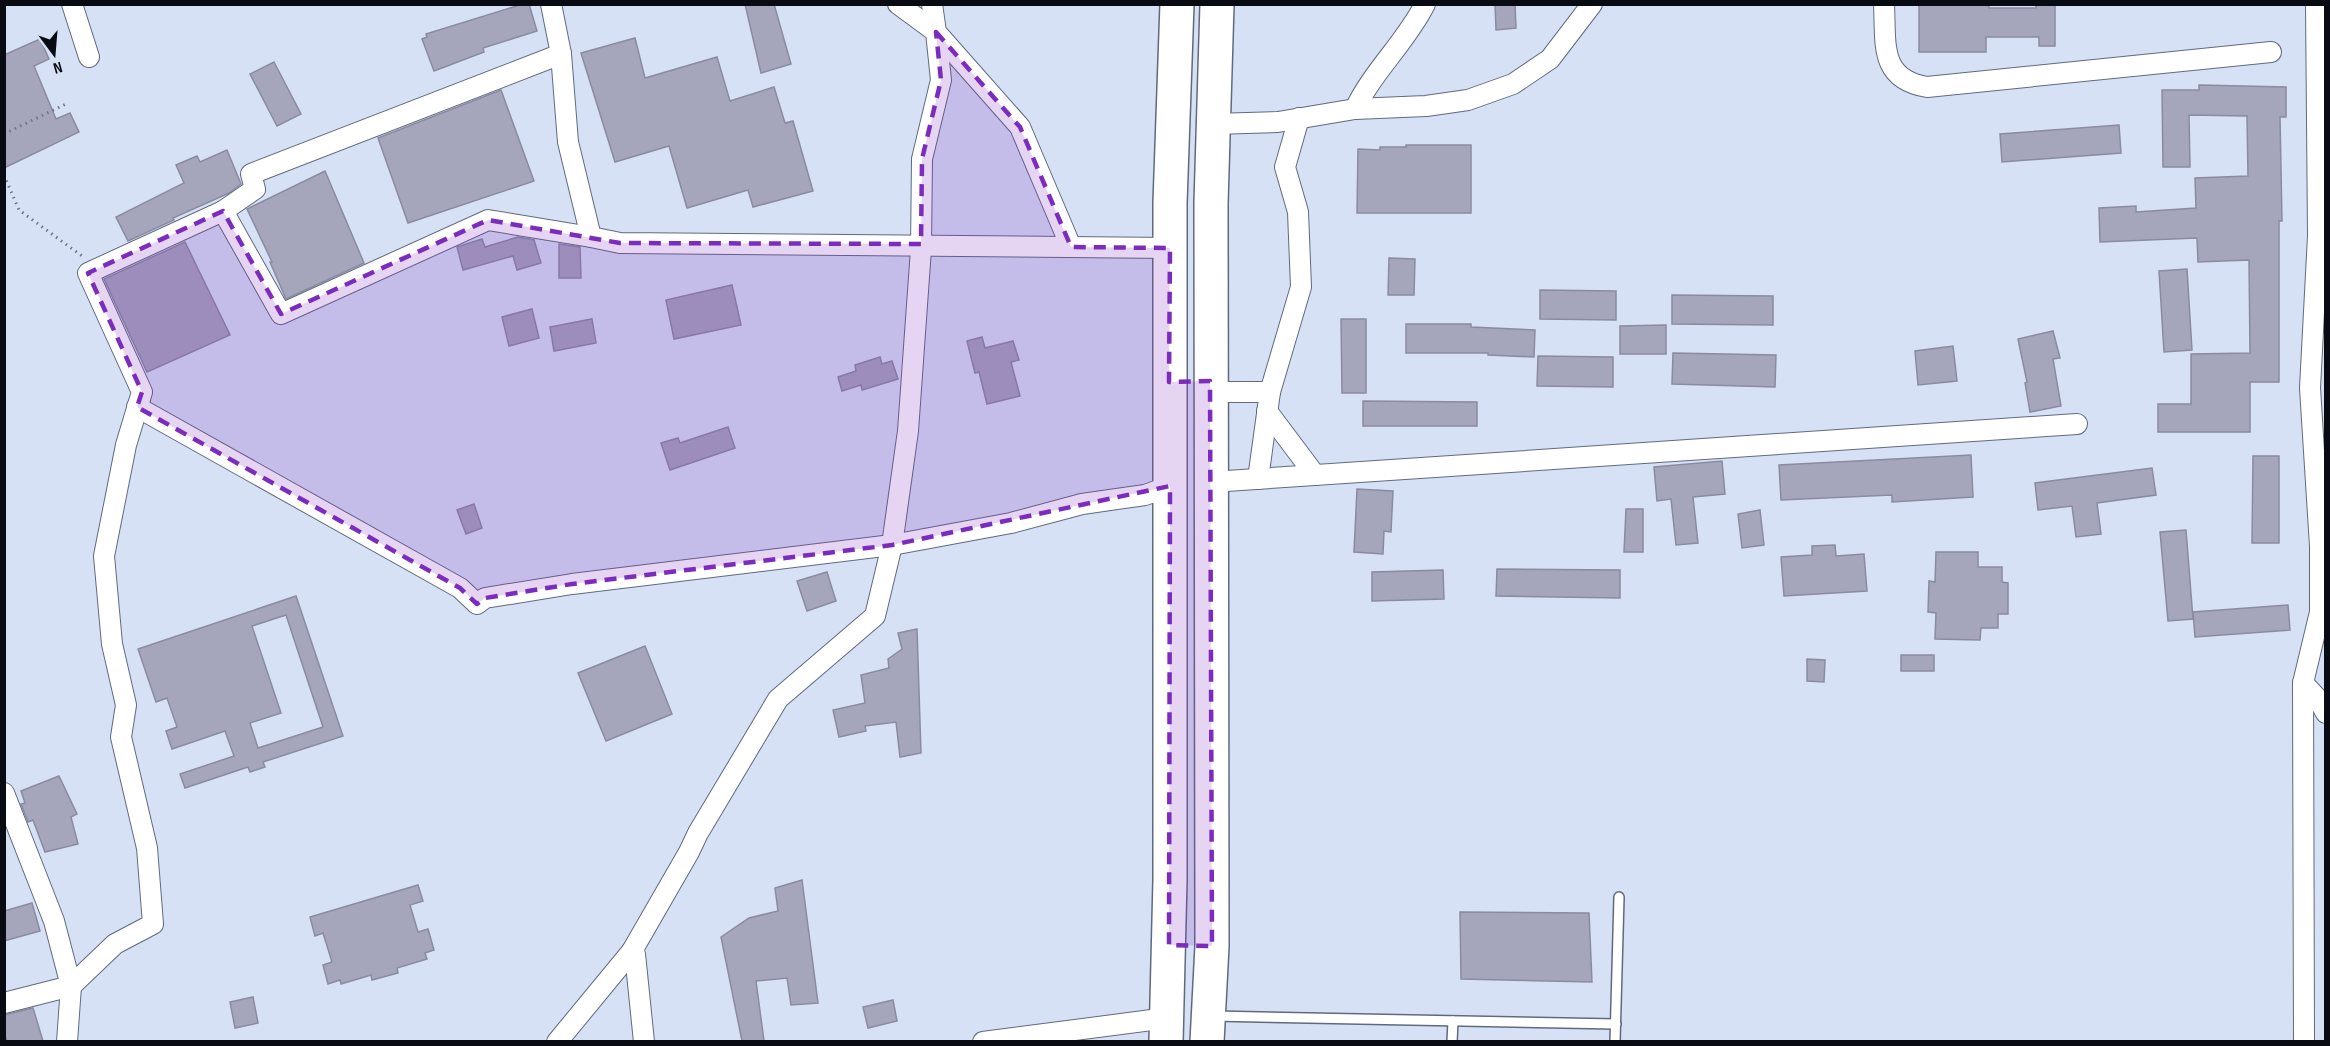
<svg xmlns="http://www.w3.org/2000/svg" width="2330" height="1046" font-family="'Sofia Sans Condensed',sans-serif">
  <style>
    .building { fill: #a5a6bc; stroke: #8a8ba0; stroke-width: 1.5; fill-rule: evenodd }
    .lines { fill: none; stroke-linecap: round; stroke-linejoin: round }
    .service-casing { stroke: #616a7d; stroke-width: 12 }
    .minor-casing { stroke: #616a7d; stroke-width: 22 }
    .trunk-casing { stroke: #616a7d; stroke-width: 36 }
    .path { stroke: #6e7583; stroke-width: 3; stroke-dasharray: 1.5 4.5; stroke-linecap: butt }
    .service { stroke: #fff; stroke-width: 9 }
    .minor { stroke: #fff; stroke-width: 20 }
    .trunk { stroke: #fff; stroke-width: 33 }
    .marked { fill: #7b2cbf; fill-opacity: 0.2; stroke: #7b2cbf; stroke-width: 4.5; stroke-dasharray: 12 8; stroke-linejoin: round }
  </style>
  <rect width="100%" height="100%" fill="#d6e1f6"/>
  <g class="building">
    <path d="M 523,4 L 529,4 L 537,31 L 483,48 L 484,52 L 434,71 L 422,39 L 427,37 L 426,34 Z"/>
    <path d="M 745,4 L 774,4 L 791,64 L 761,73 Z"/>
    <path d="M 1495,4 L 1515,4 L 1516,28 L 1496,30 Z"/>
    <path d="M 1919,4 L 1989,4 L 1989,8 L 2036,8 L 2036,4 L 2055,4 L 2055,46 L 2039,46 L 2039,37 L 1986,37 L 1986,52 L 1919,52 Z"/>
    <path d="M 635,38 L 645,78 L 717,57 L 730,101 L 774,87 L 785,123 L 793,121 L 813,191 L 753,207 L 748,190 L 687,208 L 669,146 L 615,162 L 581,53 Z"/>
    <path d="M 40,39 L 49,59 L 34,66 L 56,119 L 70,113 L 79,132 L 4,168 L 4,55 Z"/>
    <path d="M 274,62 L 301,114 L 277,126 L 250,74 Z"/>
    <path d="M 2199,85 L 2286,87 L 2286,117 L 2280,117 L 2282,221 L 2279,221 L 2279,382 L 2250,382 L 2250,432 L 2158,432 L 2158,404 L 2191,404 L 2191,354 L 2250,353 L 2249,260 L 2198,262 L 2197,238 L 2100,242 L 2099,208 L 2136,206 L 2136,212 L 2196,208 L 2195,178 L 2248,176 L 2247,116 L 2189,115 L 2190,167 L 2163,167 L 2162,90 L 2199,90 Z"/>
    <path d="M 501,90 L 534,181 L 408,223 L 378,138 Z"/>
    <path d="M 2119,125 L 2121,153 L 2002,162 L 2000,134 Z"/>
    <path d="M 1406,145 L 1471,145 L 1471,213 L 1357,213 L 1358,149 L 1380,150 L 1380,147 L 1406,147 Z"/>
    <path d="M 227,150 L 241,184 L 229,193 L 173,218 L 174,220 L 128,241 L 116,217 L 184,183 L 176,165 L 197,156 L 200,162 Z"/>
    <path d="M 325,171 L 364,263 L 286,299 L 270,262 L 272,262 L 247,209 Z"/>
    <path d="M 518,237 L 534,240 L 541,263 L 517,270 L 513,256 L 463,270 L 457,247 L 482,239 L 485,247 Z"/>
    <path d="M 185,242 L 230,335 L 147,372 L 104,279 Z"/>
    <path d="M 559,244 L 580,247 L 581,278 L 559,278 Z"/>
    <path d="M 1389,258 L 1415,259 L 1414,295 L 1388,295 Z"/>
    <path d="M 2187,269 L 2192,350 L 2164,352 L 2159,271 Z"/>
    <path d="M 732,285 L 741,325 L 674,339 L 666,300 Z"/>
    <path d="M 1540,290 L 1616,291 L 1616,320 L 1540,319 Z"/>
    <path d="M 1672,295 L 1773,296 L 1773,325 L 1672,324 Z"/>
    <path d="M 532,309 L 539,338 L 509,346 L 502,317 Z"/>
    <path d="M 592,319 L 596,343 L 554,351 L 550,327 Z"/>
    <path d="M 1341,319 L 1366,319 L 1366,393 L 1342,393 Z"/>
    <path d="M 1406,324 L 1471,324 L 1471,327 L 1535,330 L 1534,357 L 1488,355 L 1488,353 L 1406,353 Z"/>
    <path d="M 1666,325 L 1666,354 L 1620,354 L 1620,326 Z"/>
    <path d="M 2053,331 L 2060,358 L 2053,359 L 2061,406 L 2030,412 L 2025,383 L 2027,382 L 2018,339 Z"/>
    <path d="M 982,337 L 985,348 L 1013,341 L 1019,360 L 1011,362 L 1020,396 L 987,404 L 979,372 L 975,373 L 967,341 Z"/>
    <path d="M 1953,346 L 1957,381 L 1918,385 L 1915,351 Z"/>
    <path d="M 1673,353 L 1776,355 L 1775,387 L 1672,384 Z"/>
    <path d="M 1538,356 L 1613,357 L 1613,387 L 1537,386 Z"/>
    <path d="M 880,357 L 882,364 L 892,361 L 898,379 L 862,390 L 861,385 L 842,391 L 838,377 L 856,371 L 855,365 Z"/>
    <path d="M 1363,401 L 1477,402 L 1477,426 L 1363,426 Z"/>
    <path d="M 728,427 L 735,448 L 670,470 L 661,443 L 678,438 L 680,443 Z"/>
    <path d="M 1971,455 L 1973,497 L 1892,502 L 1892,495 L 1781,500 L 1779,465 Z"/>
    <path d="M 2253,456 L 2279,456 L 2279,543 L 2252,543 Z"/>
    <path d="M 1722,461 L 1725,494 L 1693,497 L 1698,543 L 1676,545 L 1671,499 L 1657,501 L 1654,467 Z"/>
    <path d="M 2152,468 L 2156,495 L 2097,503 L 2101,534 L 2076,537 L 2072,506 L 2038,510 L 2035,483 Z"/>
    <path d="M 1357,489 L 1393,491 L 1391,532 L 1384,531 L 1383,554 L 1354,552 Z"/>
    <path d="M 474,504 L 482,528 L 466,534 L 457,510 Z"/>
    <path d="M 1626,509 L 1643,509 L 1643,552 L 1624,552 Z"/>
    <path d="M 1760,510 L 1764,545 L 1742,548 L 1738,514 Z"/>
    <path d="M 2186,530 L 2193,619 L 2168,621 L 2160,532 Z"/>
    <path d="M 1835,545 L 1836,556 L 1864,554 L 1867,591 L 1784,596 L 1781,557 L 1812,555 L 1812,546 Z"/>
    <path d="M 1936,552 L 1978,552 L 1978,567 L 2002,567 L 2002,582 L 2008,583 L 2008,614 L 1998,614 L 1998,628 L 1981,628 L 1980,640 L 1935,639 L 1936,613 L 1928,612 L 1929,581 L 1935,582 Z"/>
    <path d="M 1497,569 L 1620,570 L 1620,598 L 1496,596 Z"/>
    <path d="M 1443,570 L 1444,599 L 1372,601 L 1372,572 Z"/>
    <path d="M 827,572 L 836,601 L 807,611 L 797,581 Z"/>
    <path d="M 296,596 L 343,736 L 263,762 L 265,767 L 250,772 L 248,767 L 185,788 L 180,774 L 234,756 L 225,731 L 172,749 L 166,731 L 177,727 L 167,698 L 156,702 L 138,649 ZM 286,615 L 323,727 L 258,748 L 250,723 L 281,713 L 252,626 Z"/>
    <path d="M 2288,605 L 2290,630 L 2195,637 L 2193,612 Z"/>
    <path d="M 917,629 L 921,753 L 900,757 L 896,722 L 865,726 L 866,731 L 839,737 L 833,710 L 865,703 L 861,675 L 889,668 L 888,659 L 902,649 L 898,633 Z"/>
    <path d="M 645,646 L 672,714 L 606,741 L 578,673 Z"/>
    <rect x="1901" y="655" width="33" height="16"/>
    <path d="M 1807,659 L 1825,660 L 1824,682 L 1807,681 Z"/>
    <path d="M 59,776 L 77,814 L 71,817 L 78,844 L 45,852 L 33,820 L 28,822 L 21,804 L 25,803 L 21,791 Z"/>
    <path d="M 802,880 L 818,1003 L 791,1005 L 787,978 L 756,981 L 764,1041 L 742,1041 L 721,937 L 749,918 L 778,911 L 775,888 Z"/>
    <path d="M 418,885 L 423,901 L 410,905 L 418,932 L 428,929 L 434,950 L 425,953 L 427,959 L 397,968 L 398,973 L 372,980 L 371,975 L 341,984 L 340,980 L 328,984 L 323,965 L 332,962 L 323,933 L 315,936 L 310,917 Z"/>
    <path d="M 32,903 L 40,931 L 4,941 L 4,911 Z"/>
    <path d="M 1460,912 L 1589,913 L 1592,982 L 1461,979 Z"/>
    <path d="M 253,997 L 258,1023 L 235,1028 L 230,1002 Z"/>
    <path d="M 893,1000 L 897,1021 L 868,1028 L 863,1007 Z"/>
    <path d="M 33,1008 L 43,1041 L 7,1041 L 4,1033 L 4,1015 Z"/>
  </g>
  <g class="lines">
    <g class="service-casing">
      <g id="service">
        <path d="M 1213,1016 L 1616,1024"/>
        <path d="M 1452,1042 L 1453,1021"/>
        <path d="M 1615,1042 L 1619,897"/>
      </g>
    </g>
    <g class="minor-casing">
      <g id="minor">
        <path d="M 72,4 L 89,57"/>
        <path d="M 551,4 L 561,54 L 568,142 L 591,237 L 620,243 L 1170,248"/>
        <path d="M 932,4 L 936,32 L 1020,127 L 1071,247"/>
        <path d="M 1884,4 C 1886,44 1879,79 1927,87 L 2271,52"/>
        <path d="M 2316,4 L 2318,236 L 2310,388 L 2320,546"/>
        <path d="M 1355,109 C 1373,71 1406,42 1425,4"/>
        <path d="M 1213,124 L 1278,122 L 1355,109 L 1426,106 L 1468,100 L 1513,84 L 1550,59 L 1592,4"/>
        <path d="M 223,211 L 255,189 L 251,174 L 561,54"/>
        <path d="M 1210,392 L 1270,392 L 1301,287 L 1298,212 L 1285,167 L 1299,118"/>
        <path d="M 137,407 L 460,588 L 477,604 L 485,598 L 572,584 L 892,545 L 1011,523 L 1082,504 L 1145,495 L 1170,486"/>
        <path d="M 1267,411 L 1315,475"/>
        <path d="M 1258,479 L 1270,392"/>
        <path d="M 1211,482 L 2077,424"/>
        <path d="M 2303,683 L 2318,699 L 2326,713"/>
        <path d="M 4,793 L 54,921 L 71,986 L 67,1042"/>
        <path d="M 4,1003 L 71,986 L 115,944 L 153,924 L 147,848 L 121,737 L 126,705 L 112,644 L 104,556 L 126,445 L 142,392 L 88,273 L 223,211 L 281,314 L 488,220 L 591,237"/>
        <path d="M 557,1042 L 632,951"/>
        <path d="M 644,1042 L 635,954 L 632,951 L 689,852 L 698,833 L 778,699 L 875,616 L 892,545 L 908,431 L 921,249 L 922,159 L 941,80 L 936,32 L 898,4"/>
        <path d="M 983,1042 L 1167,1018"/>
        <path d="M 2304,1042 L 2303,683 L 2320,612 L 2320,546 L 2326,544"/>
      </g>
    </g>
    <g class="trunk-casing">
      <g id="trunk">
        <path d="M 1166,1042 L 1170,880 L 1170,203 L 1177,4"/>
        <path d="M 1207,1042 L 1212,946 L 1211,203 L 1217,4"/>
      </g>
    </g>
    <g class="path">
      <path d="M 4,134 L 68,103"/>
      <path d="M 4,175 L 19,210 L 82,256"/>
    </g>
    <use href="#service" class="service"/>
    <use href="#minor" class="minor"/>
    <use href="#trunk" class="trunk"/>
  </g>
  <path class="marked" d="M 936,32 L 1020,127 L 1071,247 L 1170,248 L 1169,382 L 1210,381 L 1212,946 L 1169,945 L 1170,486 L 892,545 L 572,584 L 485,598 L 477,604 L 460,588 L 137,407 L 142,392 L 88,273 L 223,211 L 281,314 L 488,220 L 620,243 L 921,244 L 922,159 L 941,80 Z"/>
  <rect width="2330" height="1046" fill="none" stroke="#080b12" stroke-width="12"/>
  <g transform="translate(54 54) rotate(164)" stroke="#d6e1f6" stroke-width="4.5" paint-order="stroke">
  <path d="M0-4.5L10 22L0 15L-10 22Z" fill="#080b12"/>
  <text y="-9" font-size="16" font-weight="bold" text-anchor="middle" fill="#080b12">N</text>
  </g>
</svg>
